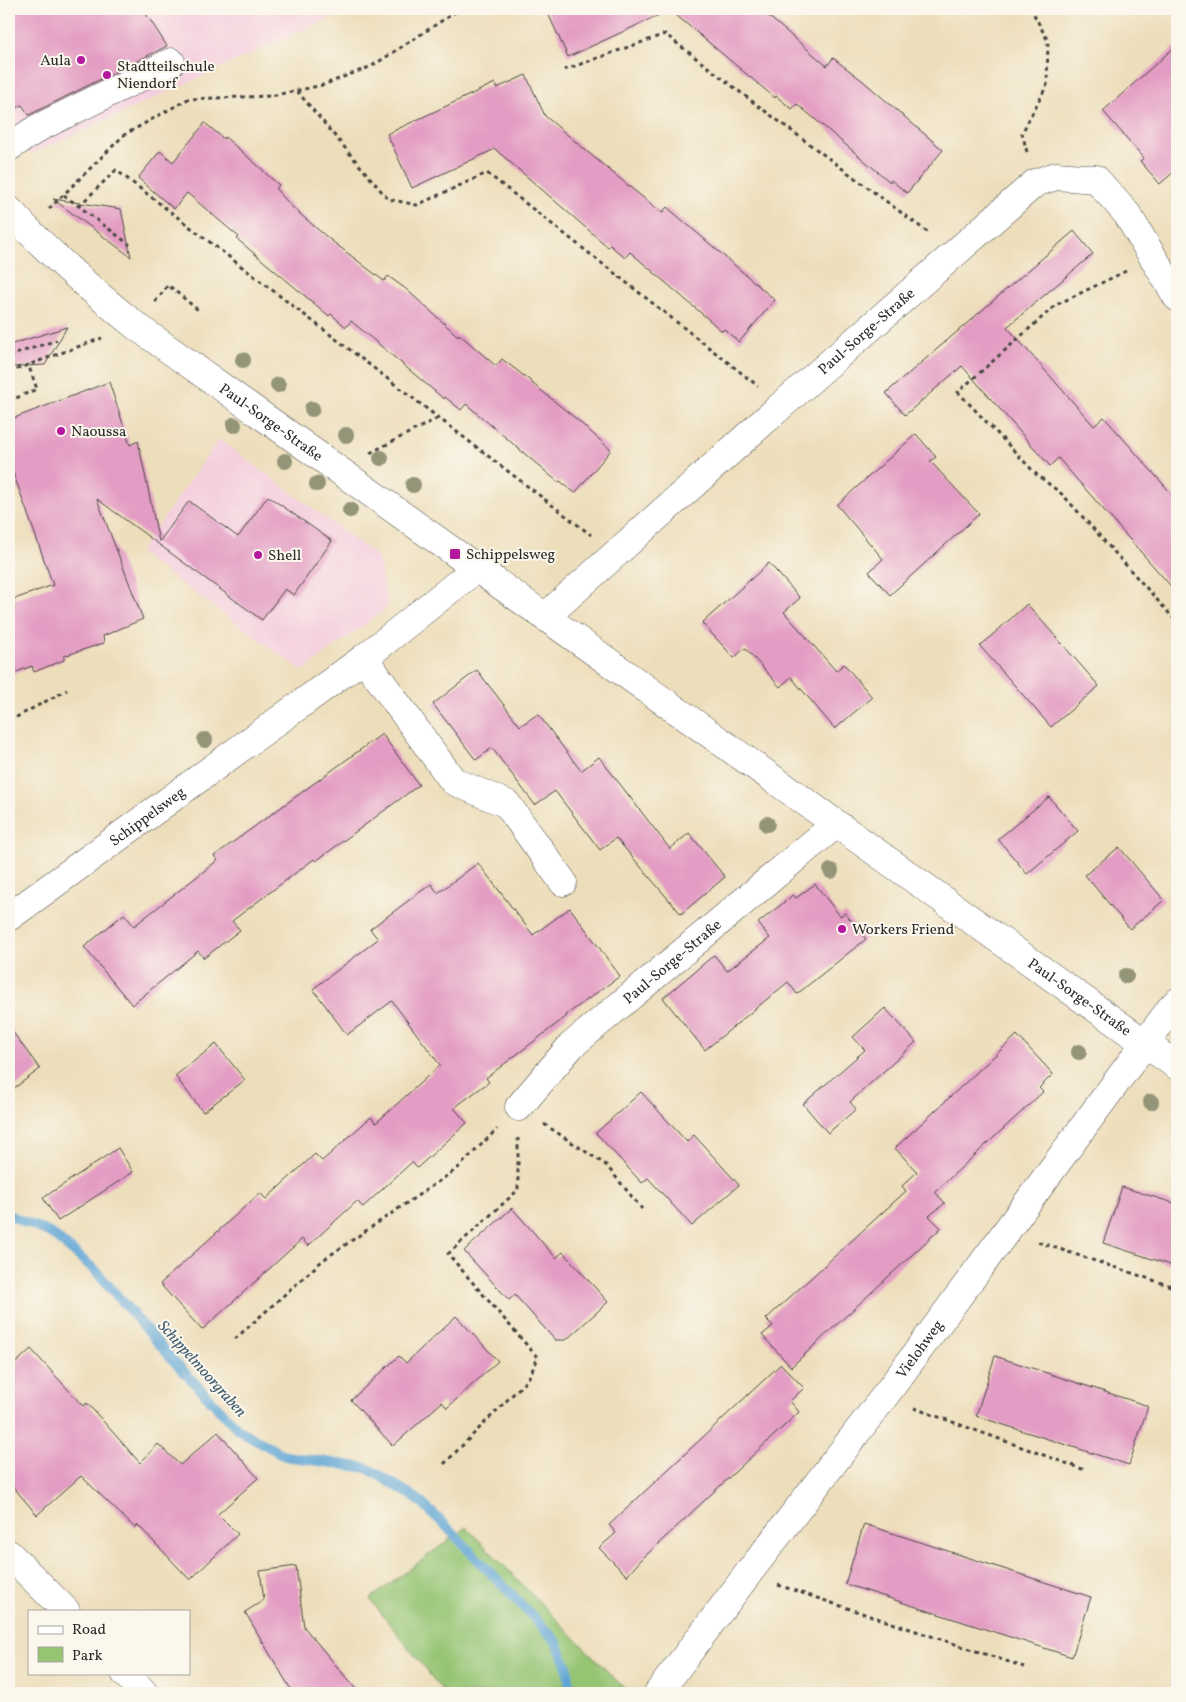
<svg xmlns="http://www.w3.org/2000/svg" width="1186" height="1702" font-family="Vollkorn,serif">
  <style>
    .built { fill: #f4cfde }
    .green { fill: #95c473; stroke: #60784f }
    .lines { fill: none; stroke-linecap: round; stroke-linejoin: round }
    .stream { stroke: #5ea5d4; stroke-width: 10 }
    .building { fill: #e39cc3 }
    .minor-casing { stroke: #484641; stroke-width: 29 }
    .path { stroke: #484641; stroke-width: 3; stroke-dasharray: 4 4; stroke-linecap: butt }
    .minor { stroke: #fff; stroke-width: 28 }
    .tree { fill: #949578 }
    .poi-dot { fill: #b5179e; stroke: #fbf7ec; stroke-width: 2 }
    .labels { text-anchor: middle; stroke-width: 4; stroke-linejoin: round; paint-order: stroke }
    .poi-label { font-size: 15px; fill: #2b2b2b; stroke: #fbf7ec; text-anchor: start }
    .street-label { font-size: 15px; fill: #2b2b2b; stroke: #fbf7ec }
    .water-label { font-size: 16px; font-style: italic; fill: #3f5c6f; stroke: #fbf7ec }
  </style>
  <rect width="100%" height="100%" fill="#fbf7ec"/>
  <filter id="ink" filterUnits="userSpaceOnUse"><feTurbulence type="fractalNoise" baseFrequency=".02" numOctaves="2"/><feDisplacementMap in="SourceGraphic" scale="10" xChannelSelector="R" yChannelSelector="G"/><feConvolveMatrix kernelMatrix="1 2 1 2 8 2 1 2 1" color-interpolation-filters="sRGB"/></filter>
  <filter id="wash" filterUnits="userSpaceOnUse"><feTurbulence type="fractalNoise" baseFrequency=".0096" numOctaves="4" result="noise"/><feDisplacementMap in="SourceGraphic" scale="20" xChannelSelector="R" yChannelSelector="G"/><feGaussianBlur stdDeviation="1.12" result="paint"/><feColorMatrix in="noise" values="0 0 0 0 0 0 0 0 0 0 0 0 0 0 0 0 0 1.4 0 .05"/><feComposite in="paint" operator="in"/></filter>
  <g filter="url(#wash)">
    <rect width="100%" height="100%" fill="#eddebb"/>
    <g class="built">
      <path d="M 9,9 L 349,9 L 32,154 L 9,140 Z"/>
      <path d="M 219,439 L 378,557 L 388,607 L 303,671 L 139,553 Z"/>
    </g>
    <path class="green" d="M 466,1527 L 625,1689 L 621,1693 L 444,1693 L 370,1599 Z"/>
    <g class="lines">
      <path class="stream" d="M 9,1215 L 52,1234 L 95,1270 L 172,1359 L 239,1430 L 285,1456 L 367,1468 L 416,1498 L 444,1524 L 556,1641 L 567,1666 L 571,1693"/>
    </g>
    <g id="blocks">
      <g class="building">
        <path d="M 9,9 L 143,9 L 167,46 L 29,115 L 22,105 L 9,113 Z"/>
        <path d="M 546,9 L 760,9 L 827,66 L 833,58 L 863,81 L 943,150 L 907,193 L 891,180 L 890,182 L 797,104 L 792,109 L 776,96 L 775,98 L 670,10 L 568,57 Z"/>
        <path d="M 1177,45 L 1177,169 L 1160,184 L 1140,161 L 1144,158 L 1103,111 Z"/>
        <path d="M 526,75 L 545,116 L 608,169 L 662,213 L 667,207 L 775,300 L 739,342 L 724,329 L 722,331 L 630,252 L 625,258 L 610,245 L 608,247 L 495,149 L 412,188 L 387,134 L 495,83 L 497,88 Z"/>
        <path d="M 205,123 L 224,139 L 225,137 L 264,171 L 263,171 L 279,185 L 276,189 L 292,207 L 328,238 L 384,281 L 388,276 L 406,289 L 458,336 L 459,334 L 496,366 L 502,359 L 532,382 L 532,383 L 575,418 L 611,450 L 575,493 L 560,481 L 558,482 L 466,404 L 461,410 L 445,397 L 444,399 L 351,321 L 346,327 L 331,314 L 329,316 L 237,239 L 239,237 L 187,193 L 174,209 L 138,178 L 160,151 L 173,162 Z"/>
        <path d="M 53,199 L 121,209 L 131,257 Z"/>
        <path d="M 1074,231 L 1093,254 L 1007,327 L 1094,426 L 1104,417 L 1177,500 L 1177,593 L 1058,458 L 1050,466 L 962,366 L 905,415 L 886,393 Z"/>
        <path d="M 67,327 L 45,365 L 9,367 L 9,345 Z"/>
        <path d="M 109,382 L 130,445 L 138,441 L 159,542 L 189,501 L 238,537 L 268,496 L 332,541 L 294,595 L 285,589 L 262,620 L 97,499 L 143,619 L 103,636 L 104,643 L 64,656 L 64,660 L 34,672 L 32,666 L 9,675 L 9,601 L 53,585 L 9,461 L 9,420 Z"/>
        <path d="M 916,434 L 936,457 L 930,461 L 979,514 L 890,595 L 869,572 L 883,559 L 837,505 Z"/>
        <path d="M 769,563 L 800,598 L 784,612 L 836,671 L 844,664 L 872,697 L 835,729 L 791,677 L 780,687 L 745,648 L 734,658 L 702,623 Z"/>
        <path d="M 1027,604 L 1099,686 L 1051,727 L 980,646 Z"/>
        <path d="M 477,670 L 520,726 L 538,714 L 581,771 L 599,757 L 670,849 L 689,833 L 725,877 L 681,914 L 616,838 L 600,850 L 555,791 L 535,805 L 492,748 L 476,760 L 433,704 Z"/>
        <path d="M 382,734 L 419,785 L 316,861 L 314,859 L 232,921 L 240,930 L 204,958 L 198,951 L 132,1005 L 84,947 L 124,914 L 134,926 L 218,860 L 214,856 Z"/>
        <path d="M 1049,797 L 1078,831 L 1027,874 L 998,839 Z"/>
        <path d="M 1119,847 L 1164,900 L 1130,929 L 1085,875 Z"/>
        <path d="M 478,863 L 533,935 L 570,908 L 620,976 L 566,1015 L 567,1016 L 486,1078 L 489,1082 L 454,1108 L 467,1123 L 417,1168 L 412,1162 L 363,1207 L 357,1201 L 308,1246 L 302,1239 L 202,1330 L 160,1284 L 260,1193 L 266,1199 L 315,1154 L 322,1161 L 371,1117 L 376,1123 L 440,1065 L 392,1001 L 347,1035 L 313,989 L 378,939 L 370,929 L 431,884 L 438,893 Z"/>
        <path d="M 815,884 L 840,916 L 845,913 L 866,939 L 797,994 L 788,982 L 705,1050 L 663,998 L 714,955 L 727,971 L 770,938 L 758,923 L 793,895 L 796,898 Z"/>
        <path d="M 885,1008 L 916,1042 L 850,1102 L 856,1109 L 828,1133 L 803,1104 L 865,1050 L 853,1037 Z"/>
        <path d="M 9,1027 L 40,1069 L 9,1092 Z"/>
        <path d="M 1017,1035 L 1053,1074 L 1039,1088 L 1043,1092 L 935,1192 L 945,1203 L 929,1216 L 941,1228 L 791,1367 L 762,1335 L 773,1326 L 766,1319 L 906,1191 L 902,1186 L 917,1172 L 895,1148 Z"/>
        <path d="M 216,1044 L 245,1080 L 203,1112 L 175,1076 Z"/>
        <path d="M 641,1092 L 687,1142 L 694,1135 L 739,1185 L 692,1226 L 648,1178 L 642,1183 L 596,1133 Z"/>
        <path d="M 118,1148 L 133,1172 L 58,1221 L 43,1198 Z"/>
        <path d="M 1122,1187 L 1177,1204 L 1177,1267 L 1103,1243 Z"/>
        <path d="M 512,1208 L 556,1258 L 563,1252 L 608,1302 L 566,1340 L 555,1340 L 515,1295 L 509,1300 L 464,1251 Z"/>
        <path d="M 456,1316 L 498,1361 L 447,1408 L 442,1402 L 393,1446 L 351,1400 L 399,1356 L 406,1363 Z"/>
        <path d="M 31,1349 L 83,1406 L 87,1403 L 140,1463 L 158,1444 L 180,1465 L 218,1432 L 258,1478 L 218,1514 L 238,1534 L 190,1580 L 138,1525 L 135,1528 L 81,1476 L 37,1515 L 9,1482 L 9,1369 Z"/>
        <path d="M 995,1356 L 1148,1406 L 1129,1465 L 976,1416 Z"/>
        <path d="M 781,1364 L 804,1388 L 790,1401 L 799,1412 L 641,1560 L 627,1576 L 599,1548 L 616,1533 L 609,1525 Z"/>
        <path d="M 864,1524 L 1091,1597 L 1072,1657 L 845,1584 Z"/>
        <path d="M 296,1566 L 304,1627 L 359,1693 L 293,1693 L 245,1612 L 264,1600 L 260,1571 Z"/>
      </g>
    </g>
  </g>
  <g filter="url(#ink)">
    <use href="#blocks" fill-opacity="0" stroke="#484641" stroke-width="1"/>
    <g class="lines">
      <g class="minor-casing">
        <g id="minor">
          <path d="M 9,147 L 38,128 L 171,62"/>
          <path id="s1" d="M 9,210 C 48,253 91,290 136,326 L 1177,1066"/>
          <path id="s2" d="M 545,617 L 782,405 L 1035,183 L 1056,176 L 1096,179 L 1127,214 L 1177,297"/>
          <path d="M 364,658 L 453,781 L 507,804 L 563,882"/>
          <path id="s3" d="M 9,917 L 364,658 L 477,568"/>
          <path id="s4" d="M 519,1107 L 571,1046 L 836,824"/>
          <path d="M 9,1554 L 66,1611"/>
          <path d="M 125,1673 L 144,1693"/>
          <path id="s5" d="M 658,1693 L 747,1575 L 884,1397 L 1171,1008 L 1177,1002"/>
        </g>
      </g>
      <g class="path">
        <path d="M 564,70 L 665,34 L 749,99 L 930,234"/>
        <path d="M 297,91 L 388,199 L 417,205 L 487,173 L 758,386"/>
        <path d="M 1027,152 L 1022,133 L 1047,85 L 1048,41 L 1031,9"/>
        <path d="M 64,195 L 130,245"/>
        <path d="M 79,206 L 116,170 L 591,535"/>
        <path d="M 49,209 L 124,135 L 188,99 L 271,96 L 323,85 L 372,66 L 460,9"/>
        <path d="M 1126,271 L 1056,305 L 958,392 L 1036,474 L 1063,495 L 1177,622"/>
        <path d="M 155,302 L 168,285 L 198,310"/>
        <path d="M 9,356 L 57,340"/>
        <path d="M 9,372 L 102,338"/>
        <path d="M 9,401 L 37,389 L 28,364"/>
        <path d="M 370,453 L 438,418"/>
        <path d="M 9,721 L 67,690"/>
        <path d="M 544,1124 L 606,1165 L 642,1209"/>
        <path d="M 1038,1242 L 1177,1288"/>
        <path d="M 235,1339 L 323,1260 L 457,1169 L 497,1129"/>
        <path d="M 914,1408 L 1085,1470"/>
        <path d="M 444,1464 L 528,1379 L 538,1358 L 448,1254 L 518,1190 L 518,1138"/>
        <path d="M 778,1585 L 1024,1667"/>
      </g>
      <use href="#minor" class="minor"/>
    </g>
    <g class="tree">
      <circle cx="243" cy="360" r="8"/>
      <circle cx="278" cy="385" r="8"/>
      <circle cx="312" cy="409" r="8"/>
      <circle cx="234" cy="425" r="8"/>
      <circle cx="346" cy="435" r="8"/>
      <circle cx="381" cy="458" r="8"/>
      <circle cx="285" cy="461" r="8"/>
      <circle cx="317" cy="484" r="8"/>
      <circle cx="413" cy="485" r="8"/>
      <circle cx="350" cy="510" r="8"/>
      <circle cx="205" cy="740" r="8"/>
      <circle cx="767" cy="824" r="8"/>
      <circle cx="831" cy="871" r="8"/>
      <circle cx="1126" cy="976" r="8"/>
      <circle cx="1079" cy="1052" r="8"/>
      <circle cx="1151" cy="1102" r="8"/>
    </g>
  </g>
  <g class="poi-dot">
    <circle cx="81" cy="60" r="5"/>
    <circle cx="107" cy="75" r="5"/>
    <circle cx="61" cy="431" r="5"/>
    <rect x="449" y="548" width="12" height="12" rx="2.5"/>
    <circle cx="258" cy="555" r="5"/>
    <circle cx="842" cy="929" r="5"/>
  </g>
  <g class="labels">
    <g class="poi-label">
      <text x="71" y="65" text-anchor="end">Aula</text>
      <text x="117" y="71">Stadtteilschule<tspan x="117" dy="17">Niendorf</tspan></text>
      <text x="71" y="436">Naoussa</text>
      <text x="466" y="559">Schippelsweg</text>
      <text x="268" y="560">Shell</text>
      <text x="852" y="934">Workers Friend</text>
    </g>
    <g class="street-label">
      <text dy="5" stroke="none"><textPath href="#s2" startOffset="430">Paul-Sorge-Straße</textPath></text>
      <text dy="5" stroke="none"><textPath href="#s1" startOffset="338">Paul-Sorge-Straße</textPath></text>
      <text dy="5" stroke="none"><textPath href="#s3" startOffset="171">Schippelsweg</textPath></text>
      <text dy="5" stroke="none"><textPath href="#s4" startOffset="212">Paul-Sorge-Straße</textPath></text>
      <text dy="5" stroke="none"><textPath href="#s1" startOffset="1330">Paul-Sorge-Straße</textPath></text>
      <text dy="5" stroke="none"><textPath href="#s5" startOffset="432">Vielohweg</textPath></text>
    </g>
    <g class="water-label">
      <text transform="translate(203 1368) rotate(48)" y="6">Schippelmoorgraben</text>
    </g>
  </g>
  <rect width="1186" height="1702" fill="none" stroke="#fbf7ec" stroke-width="30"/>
  <rect x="28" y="1610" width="162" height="65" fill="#fbf7ec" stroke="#a8a59f"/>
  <rect x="38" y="1626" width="25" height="8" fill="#ffffff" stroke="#a8a59f"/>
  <text x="72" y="1634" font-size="15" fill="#2b2b2b">Road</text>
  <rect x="38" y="1647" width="25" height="15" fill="#95c473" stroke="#a8a59f"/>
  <text x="72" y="1660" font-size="15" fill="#2b2b2b">Park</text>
</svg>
